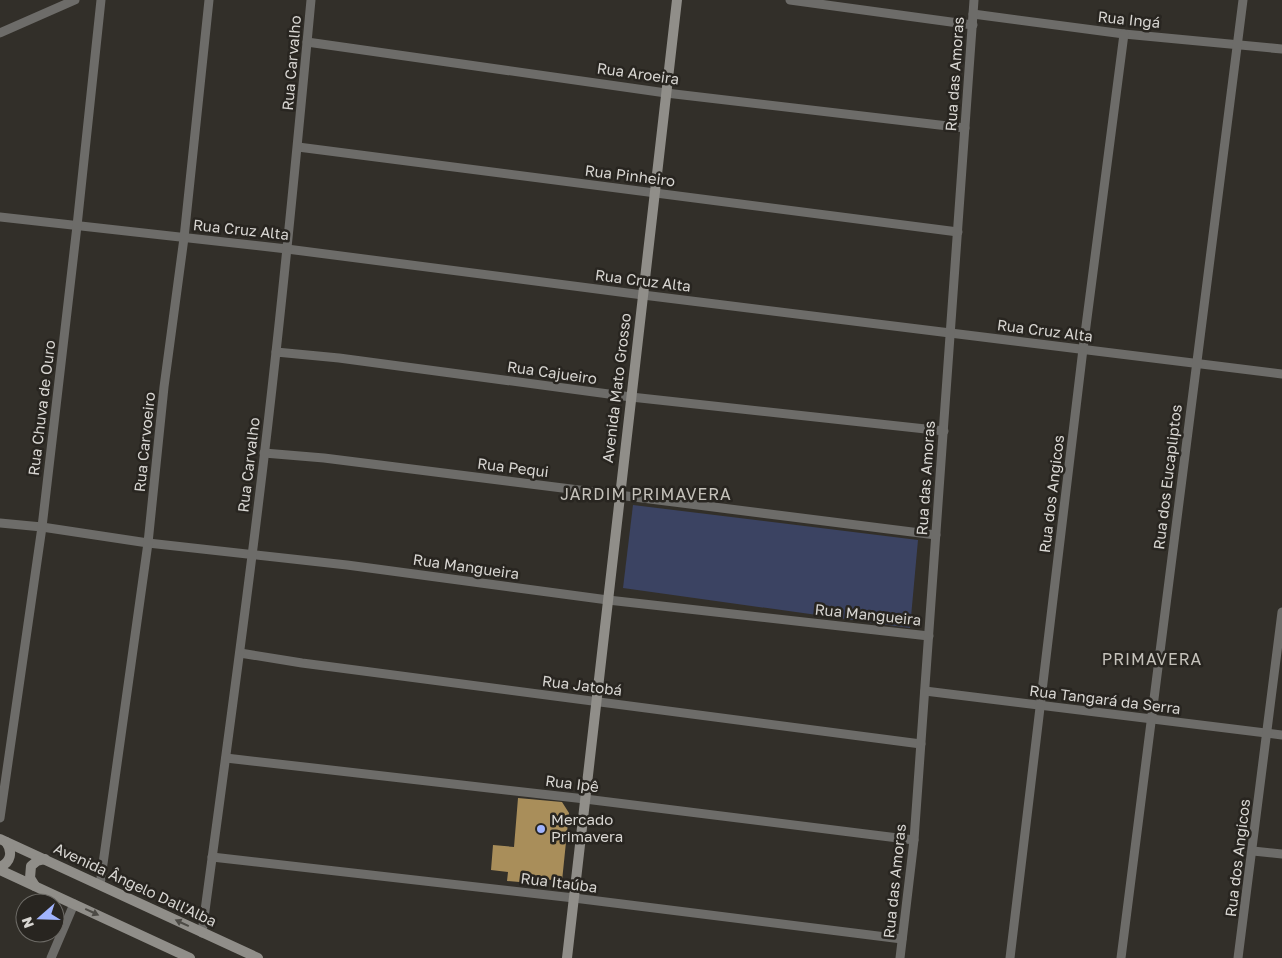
<svg xmlns="http://www.w3.org/2000/svg" width="1282" height="958" font-family="'Golos Text',sans-serif">
  <style>
    .green { fill: #3b4362 }
    .building { fill: #a98e5a }
    .lines { fill: none; stroke-linecap: round; stroke-linejoin: round }
    .street { stroke: #6d6c69; stroke-width: 9 }
    .secondary { stroke: #908e89; stroke-width: 10 }
    .oneway { fill: #4c4a45 }
    .poi-dot { fill: #a0b3fd; stroke: #282520; stroke-width: 2 }
    .labels { text-anchor: middle; stroke-width: 5; stroke-linejoin: round; paint-order: stroke }
    .street-label { font-size: 15px; fill: #d8d6d2; stroke: #282520 }
    .poi-label { font-size: 15px; fill: #d8d6d2; stroke: #282520; text-anchor: start }
    .neighbourhood-label { font-size: 16px; letter-spacing: 1px; fill: #c5c2bb; stroke: #282520 }
  </style>
  <rect width="100%" height="100%" fill="#322f29"/>
  <path class="green" d="M 633,505 L 918,540 L 910,628 L 623,588 Z"/>
  <path class="building" d="M 518,798 L 562,802 L 569,813 L 562,881 L 532,878 L 531,883 L 507,881 L 508,872 L 491,870 L 493,845 L 514,847 Z"/>
  <g class="lines">
    <g class="street">
      <path d="M 790,0 L 973,25"/>
      <path d="M 973,14 L 1124,34 L 1282,49"/>
      <path d="M 0,33 L 75,0"/>
      <path d="M 307,42 L 666,93 L 965,128"/>
      <path d="M 298,147 L 958,232"/>
      <path d="M 0,217 L 287,249 L 643,295 L 1282,374"/>
      <path d="M 276,352 L 339,358 L 631,397 L 944,431"/>
      <path d="M 264,453 L 324,458 L 936,535"/>
      <path d="M 0,523 L 42,527 L 148,543 L 347,565 L 608,600 L 929,636"/>
      <path d="M 240,653 L 302,663 L 921,744"/>
      <path d="M 925,691 L 1282,735"/>
      <path d="M 226,758 L 585,799 L 914,840"/>
      <path d="M 0,818 L 42,527 L 77,226 L 101,0"/>
      <path d="M 1253,851 L 1282,854"/>
      <path d="M 212,857 L 574,898 L 902,939"/>
      <path d="M 100,885 L 148,543 L 164,387 L 184,238 L 209,0"/>
      <path d="M 202,933 C 228,739 255,546 276,352 C 289,235 300,117 311,0"/>
      <path d="M 51,958 L 74,904"/>
      <path d="M 900,958 L 914,840 L 974,0"/>
      <path d="M 1010,958 L 1083,349 L 1124,34"/>
      <path d="M 1121,958 L 1243,0"/>
      <path d="M 1238,958 L 1282,612"/>
    </g>
    <g class="secondary">
      <path d="M 0,839 L 258,958"/>
      <path d="M 0,867 C 11,862 13,852 6,842"/>
      <path d="M 0,870 L 190,958"/>
      <path d="M 35,886 L 30,878 L 31,866 L 37,861 L 45,859"/>
      <path d="M 567,958 L 677,0"/>
    </g>
  </g>
  <defs><path id="oneway-solid" d="M-6-.8H1V-3.2L6.5 0L1 3.2V.8H-6Z" transform="scale(1.25)"/></defs>
  <g class="oneway">
    <use href="#oneway-solid" transform="translate(92 912) rotate(25)"/>
    <use href="#oneway-solid" transform="translate(182 923) rotate(-155)"/>
  </g>
  <circle class="poi-dot" cx="541" cy="829" r="5"/>
  <g class="labels">
    <g class="street-label">
      <text transform="translate(1129 20) rotate(6)" y="5">Rua Ingá</text>
      <text transform="translate(292 63) rotate(-85)" y="5">Rua Carvalho</text>
      <text transform="translate(638 74) rotate(8)" y="5">Rua Aroeira</text>
      <text transform="translate(955 74) rotate(-86)" y="5">Rua das Amoras</text>
      <text transform="translate(630 176) rotate(7)" y="5">Rua Pinheiro</text>
      <text transform="translate(241 230) rotate(6)" y="5">Rua Cruz Alta</text>
      <text transform="translate(643 281) rotate(7)" y="5">Rua Cruz Alta</text>
      <text transform="translate(1045 331) rotate(7)" y="5">Rua Cruz Alta</text>
      <text transform="translate(552 373) rotate(8)" y="5">Rua Cajueiro</text>
      <text transform="translate(617 388) rotate(-83)" y="5">Avenida Mato Grosso</text>
      <text transform="translate(42 408) rotate(-83)" y="5">Rua Chuva de Ouro</text>
      <text transform="translate(145 442) rotate(-84)" y="5">Rua Carvoeiro</text>
      <text transform="translate(249 465) rotate(-83)" y="5">Rua Carvalho</text>
      <text transform="translate(513 468) rotate(7)" y="5">Rua Pequi</text>
      <text transform="translate(1168 477) rotate(-83)" y="5">Rua dos Eucapliptos</text>
      <text transform="translate(926 478) rotate(-86)" y="5">Rua das Amoras</text>
      <text transform="translate(1052 494) rotate(-83)" y="5">Rua dos Angicos</text>
      <text transform="translate(466 567) rotate(8)" y="5">Rua Mangueira</text>
      <text transform="translate(868 615) rotate(6)" y="5">Rua Mangueira</text>
      <text transform="translate(582 686) rotate(7)" y="5">Rua Jatobá</text>
      <text transform="translate(1105 700) rotate(7)" y="5">Rua Tangará da Serra</text>
      <text transform="translate(572 784) rotate(7)" y="5">Rua Ipê</text>
      <text transform="translate(1238 858) rotate(-83)" y="5">Rua dos Angicos</text>
      <text transform="translate(895 881) rotate(-84)" y="5">Rua das Amoras</text>
      <text transform="translate(559 883) rotate(7)" y="5">Rua Itaúba</text>
      <text transform="translate(135 885) rotate(25)" y="5">Avenida Ângelo Dall'Alba</text>
    </g>
    <g class="poi-label">
      <text x="551" y="825">Mercado<tspan x="551" dy="17">Primavera</tspan></text>
    </g>
    <g class="neighbourhood-label">
      <text x="646" y="500">JARDIM PRIMAVERA</text>
      <text x="1152" y="665">PRIMAVERA</text>
    </g>
  </g>
  <g transform="translate(40 918) rotate(250)"><circle r="24" fill="#282520" stroke="#6e6c67"/>
  <path d="M0-4L9 19L0 12L-9 19Z" fill="#a0b3fd"/>
  <text y="-8" font-size="14" font-weight="bold" text-anchor="middle" fill="#d8d6d2">N</text>
  </g>
</svg>
